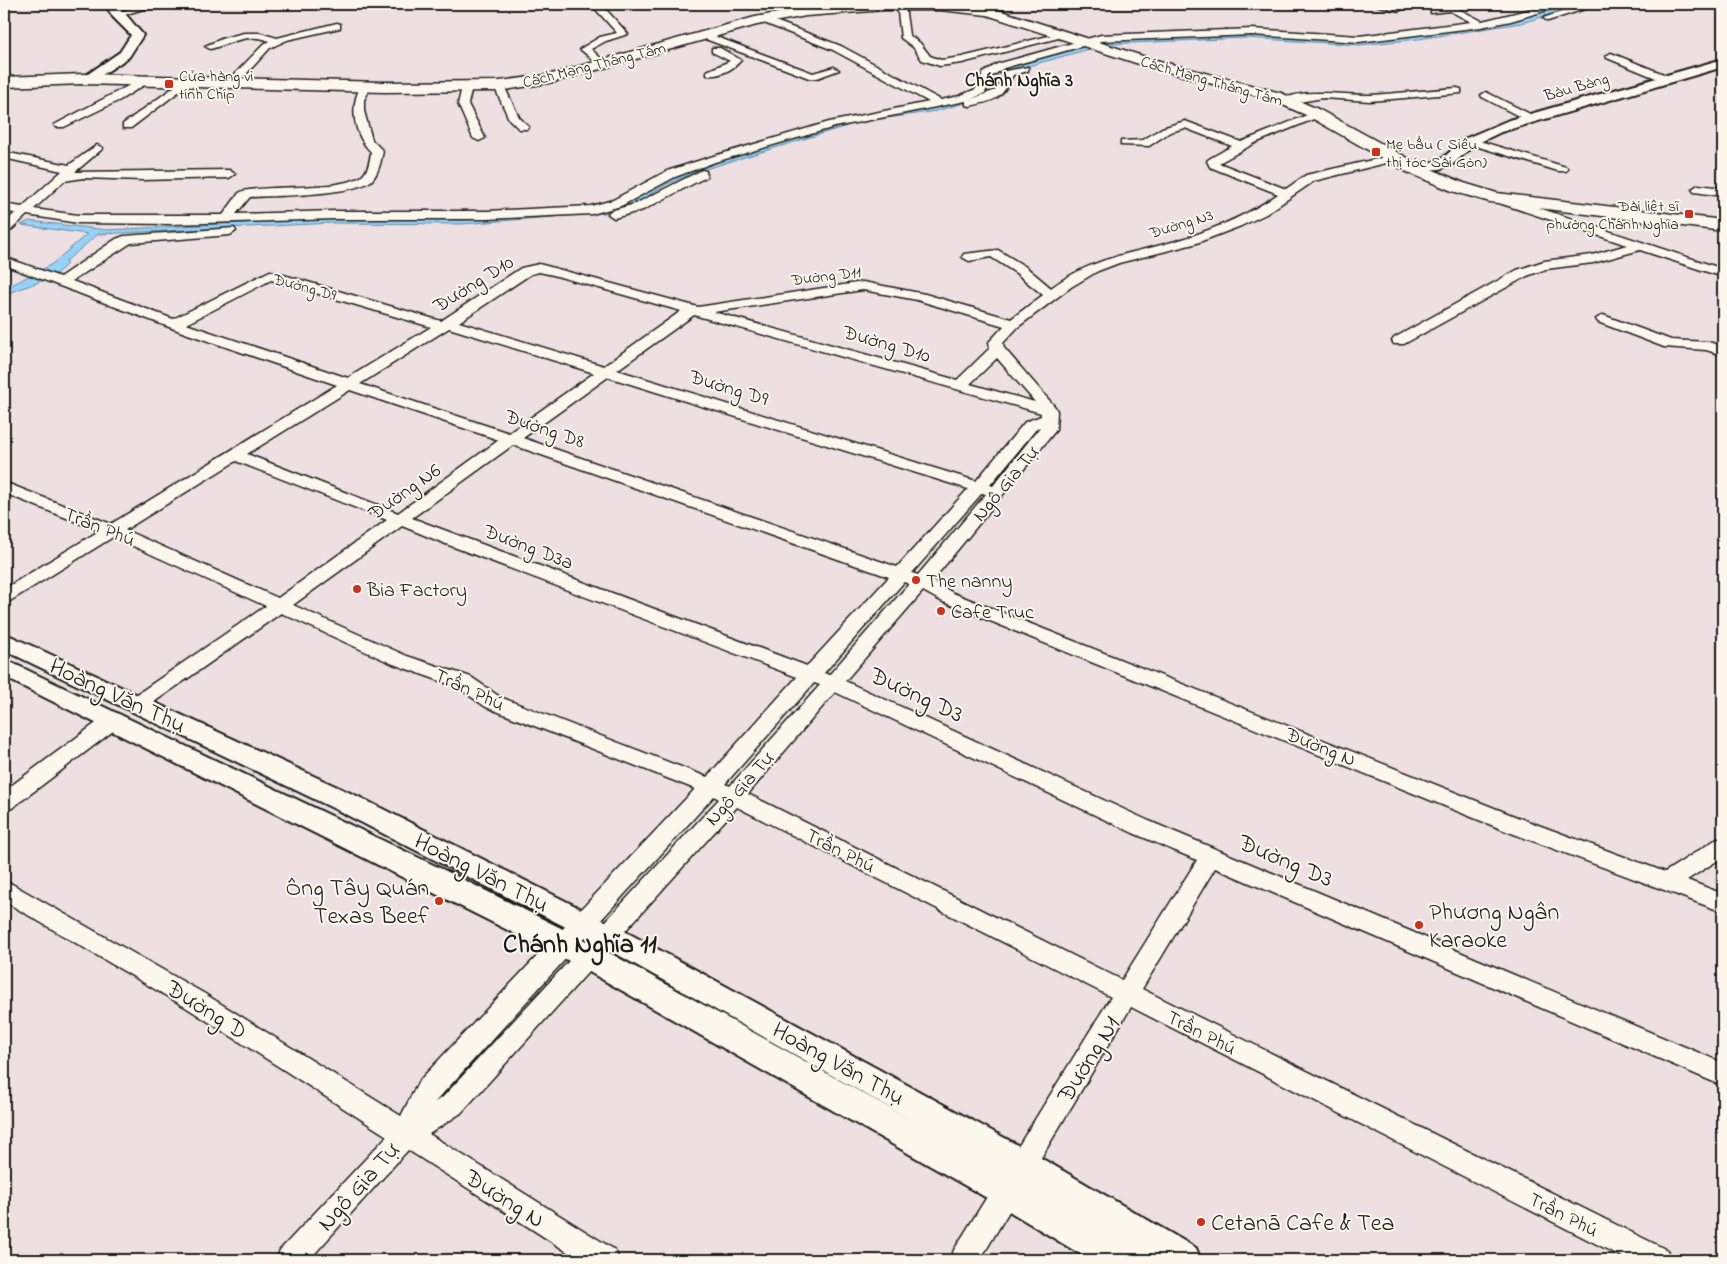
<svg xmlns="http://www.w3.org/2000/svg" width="1727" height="1264" font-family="'Indie Flower',sans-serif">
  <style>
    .water { fill: #96d2f7; stroke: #65899f }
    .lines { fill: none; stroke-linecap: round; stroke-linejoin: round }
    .minor-casing { stroke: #1c1c1c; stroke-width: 3 }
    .tertiary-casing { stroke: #1c1c1c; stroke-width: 4 }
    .secondary-casing { stroke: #1c1c1c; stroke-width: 3 }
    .minor { fill: #fbf7ec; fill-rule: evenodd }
    .tertiary { fill: #fbf7ec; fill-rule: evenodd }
    .secondary { fill: #fbf7ec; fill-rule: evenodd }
    .poi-dot { fill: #c8321e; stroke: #fbf7ec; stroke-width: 2 }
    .labels { text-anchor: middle; stroke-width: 4; stroke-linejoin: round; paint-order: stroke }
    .far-street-label { font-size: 16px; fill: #1c1c1c; stroke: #fbf7ec }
    .far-poi-label { font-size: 16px; fill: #1c1c1c; stroke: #fbf7ec; text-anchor: start }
    .far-quarter-label { font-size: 19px; font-weight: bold; fill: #1c1c1c; stroke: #fbf7ec }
    .street-label { font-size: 20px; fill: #1c1c1c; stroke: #fbf7ec }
    .poi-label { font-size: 20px; fill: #1c1c1c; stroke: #fbf7ec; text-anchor: start }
    .near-street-label { font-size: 24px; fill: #1c1c1c; stroke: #fbf7ec }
    .near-poi-label { font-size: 24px; fill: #1c1c1c; stroke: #fbf7ec; text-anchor: start }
    .near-quarter-label { font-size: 26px; font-weight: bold; fill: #1c1c1c; stroke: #fbf7ec }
  </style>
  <rect width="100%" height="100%" fill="#eedfe2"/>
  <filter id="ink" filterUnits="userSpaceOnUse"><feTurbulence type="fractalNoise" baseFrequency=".02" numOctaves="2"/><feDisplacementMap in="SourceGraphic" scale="10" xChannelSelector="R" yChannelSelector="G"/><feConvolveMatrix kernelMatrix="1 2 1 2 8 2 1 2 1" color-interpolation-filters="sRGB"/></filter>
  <g filter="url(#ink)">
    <path class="water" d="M 1565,4 L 1587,4 L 1521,23 L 1418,39 L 1360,45 L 1246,38 L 1107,44 L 1000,74 L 995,78 L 992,93 L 983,98 L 936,111 L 860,122 L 699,171 L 667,184 L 638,202 L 605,213 L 461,224 L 334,223 L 98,234 L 66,261 L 66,265 C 49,283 25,285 4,295 L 4,289 L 52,264 L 87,234 L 21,225 L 29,221 L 107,230 L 337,218 L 462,220 L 603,209 L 675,173 L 855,119 L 931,108 L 975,96 L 993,72 L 1096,40 L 1240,34 L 1365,40 L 1436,32 L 1539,12 Z"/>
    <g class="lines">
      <g class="minor-casing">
        <g id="minor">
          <path d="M 145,4 L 160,4 L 117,17 L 112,14 Z"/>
          <path d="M 591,4 L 601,4 L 628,34 L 606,41 L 591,49 L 608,65 L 603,68 L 580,49 L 600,37 L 617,33 Z"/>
          <path d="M 897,4 L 905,6 L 909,35 L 920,43 L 930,56 L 941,60 L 962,57 L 1065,32 L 1070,35 L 962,63 L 940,66 L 922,60 L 913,47 L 901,38 Z"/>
          <path d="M 1372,4 L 1391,4 L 1404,8 L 1399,11 Z"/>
          <path d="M 1437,4 L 1449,4 L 1482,21 L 1553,4 L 1567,4 L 1511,21 L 1481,27 L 1359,42 L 1252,35 L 1101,41 L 1004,68 L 991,77 L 985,93 L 969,100 L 996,90 L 1005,71 L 1028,67 L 1028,71 L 1013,75 C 1001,100 996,100 970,106 L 966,105 L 966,101 L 835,127 L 715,162 L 675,177 L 621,206 L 592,214 L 487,219 L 335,219 L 172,224 L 78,223 L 27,215 L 8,233 L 4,234 L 4,224 L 15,213 L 4,212 L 4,204 L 22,207 L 62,171 L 4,158 L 4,152 L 69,165 L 97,145 L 103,148 L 101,150 L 75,172 L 229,170 L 235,174 L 229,178 L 143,180 L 83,178 L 64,181 L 34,209 L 78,215 L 223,215 L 239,193 L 243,191 C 267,185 350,191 364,174 C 369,168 370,159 371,152 C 353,134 349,105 362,84 L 366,83 L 371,86 L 364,100 L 364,111 L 372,140 L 383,151 C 381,161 379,172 372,180 C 356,195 274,196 250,197 L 236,214 L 335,211 L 487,211 L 591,206 L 613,200 L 667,171 L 707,158 L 829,122 L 929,102 L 833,50 L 759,21 L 759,17 L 762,16 L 841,46 L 941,100 L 959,96 L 976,89 L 983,73 L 997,64 L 1101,35 L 1252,29 L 1359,36 L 1471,22 L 1450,11 L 1431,13 L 1431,9 L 1440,7 Z"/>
          <path d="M 1586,4 L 1600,4 L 1548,21 L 1543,18 Z"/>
          <path d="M 337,23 L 340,24 L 340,28 L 287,40 L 270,48 L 236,85 L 232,86 L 227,83 L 228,81 L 264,44 L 269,41 C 249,32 230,44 210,49 L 205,46 L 224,38 L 244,33 L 260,33 L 277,38 Z"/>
          <path d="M 700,33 L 706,33 L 813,73 L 834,67 L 839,70 L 817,78 L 809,78 L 700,37 Z"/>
          <path d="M 712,48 L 720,48 L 741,60 C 734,69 719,77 707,75 L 707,71 L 730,61 L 712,52 Z"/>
          <path d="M 1611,53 L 1671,77 L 1672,79 L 1671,81 L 1663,81 L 1607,58 L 1606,56 Z"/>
          <path d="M 145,77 L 150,80 L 149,82 L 120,100 L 64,127 L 56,127 L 54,125 Z"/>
          <path d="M 185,79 L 190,82 L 189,84 L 131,128 L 123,128 L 123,124 Z"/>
          <path d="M 499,83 L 504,86 L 519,117 L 529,127 L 527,129 L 519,129 L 509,119 L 494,86 Z"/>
          <path d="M 467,84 L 472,87 L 468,104 L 485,138 L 479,141 L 473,138 L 458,104 L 462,87 Z"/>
          <path d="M 1457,88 L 1461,89 L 1461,93 L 1370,101 L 1323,98 L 1287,104 L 1282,101 C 1296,87 1352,96 1372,95 C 1401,93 1429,90 1457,88 Z"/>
          <path d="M 1486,92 L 1534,116 L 1535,118 L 1534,120 L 1526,120 L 1482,97 L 1481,95 Z"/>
          <path d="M 1317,111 L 1322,114 L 1321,116 L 1255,143 L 1219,163 L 1286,189 L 1306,175 L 1394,155 L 1400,158 L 1398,160 L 1314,181 L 1266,214 L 1241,226 L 1194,244 L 1119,263 L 1098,271 L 1071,287 L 1018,327 L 1003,343 L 1004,348 L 1055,407 L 1057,411 L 1056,430 L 932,581 L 953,593 L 1522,819 L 1665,872 L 1715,840 L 1723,838 L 1723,857 L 1687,880 L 1723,894 L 1723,912 L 1506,831 L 941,601 L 923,591 L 845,681 L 1149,821 L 1723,1063 L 1723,1086 L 1215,868 L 1142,989 L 1667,1250 L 1671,1260 L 1628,1260 L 1131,1007 L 980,1260 L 950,1260 L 954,1250 L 1111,997 L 737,807 L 461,1113 L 429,1134 L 615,1250 L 619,1260 L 580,1260 L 408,1150 L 309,1260 L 276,1260 L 280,1250 L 387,1136 L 187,1008 L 4,901 L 4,881 L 12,884 L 205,994 L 401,1116 L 419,1081 L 695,789 L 486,707 L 457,687 L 393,664 L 281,613 L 144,709 L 137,711 L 130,709 L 127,704 L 130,699 L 266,606 L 113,537 L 10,601 L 4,603 L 4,589 L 99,531 L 4,493 L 4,482 L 111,524 L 337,385 L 185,333 L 4,265 L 4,257 L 60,277 L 116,239 L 124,236 L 234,228 L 236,231 L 230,235 L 131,243 L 72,281 L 173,319 L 270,271 L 441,321 L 521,268 L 539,264 L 698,307 L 863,282 L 925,294 L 1011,319 L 1043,295 L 1016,273 L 991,257 L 969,261 L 962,257 L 964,254 L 998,250 L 1026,267 L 1051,288 C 1096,255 1135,254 1186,238 C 1219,227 1250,214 1278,194 L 1210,167 L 1207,161 L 1209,159 L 1232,146 L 1185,128 L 1170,132 L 1149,146 L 1121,145 L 1121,141 L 1143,140 L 1162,128 L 1185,121 L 1241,142 ZM 539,272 L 553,275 L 681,311 L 604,366 L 459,322 L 531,274 ZM 271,280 L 431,327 L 348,378 L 186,324 ZM 863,290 L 917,300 L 1004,326 L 989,342 L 990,348 L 957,380 L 714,312 ZM 694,315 L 1041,413 L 1041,416 L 1025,422 L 976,481 L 617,370 ZM 449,328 L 594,373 L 509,433 L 360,384 ZM 997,358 L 1035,402 L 970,384 ZM 608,377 L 968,489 L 897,567 L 523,438 ZM 350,390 L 499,440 L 398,513 L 247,454 ZM 1040,427 L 993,486 L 990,485 L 1037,428 ZM 513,445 L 889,577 L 807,666 L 412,518 ZM 236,461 L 387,520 L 278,598 L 125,530 ZM 982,493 L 986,494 L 918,575 L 912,573 ZM 402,526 L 446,544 L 797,677 L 707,777 L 500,697 L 471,677 L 407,656 L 293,605 ZM 904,582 L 909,584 L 829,675 L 824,673 ZM 814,683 L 820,685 L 730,786 L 725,784 ZM 835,692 L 1133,833 L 1197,860 L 1122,980 L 748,794 ZM 714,796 L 719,799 L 443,1097 L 435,1102 Z"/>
          <path d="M 1473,139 L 1566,167 L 1568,169 L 1566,171 L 1558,171 L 1469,144 L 1469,140 Z"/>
          <path d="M 702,170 L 706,171 L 706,177 L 643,210 L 614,218 L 608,214 L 610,211 L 635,204 Z"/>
          <path d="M 1698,185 L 1723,188 L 1723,196 L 1694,192 L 1692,189 Z"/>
          <path d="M 1497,194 L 1723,269 L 1723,277 L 1640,250 L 1593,263 L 1546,269 L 1527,276 L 1404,344 L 1394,344 L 1392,341 L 1394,338 L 1517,270 L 1544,261 L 1592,255 L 1627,245 L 1493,201 L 1491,198 L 1493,195 Z"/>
          <path d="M 1603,315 L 1671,340 L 1708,342 L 1723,346 L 1723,355 L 1706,350 L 1664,347 L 1598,322 L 1596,319 Z"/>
          <path d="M 114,713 L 121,715 L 124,720 L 121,725 L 12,808 L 4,810 L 4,791 L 107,715 Z"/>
        </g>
      </g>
      <g class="tertiary-casing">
        <g id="tertiary">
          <path d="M 105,4 L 117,4 L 143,35 L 129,57 L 90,83 L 83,79 L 85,76 L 120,52 L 131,35 L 113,17 Z"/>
          <path d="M 1723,59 L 1723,67 L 1501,132 L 1474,145 L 1453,164 L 1440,169 L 1411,171 L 1404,167 L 1411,163 L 1433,162 L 1443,158 L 1464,139 L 1509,120 Z"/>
          <path d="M 4,633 L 359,797 L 617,927 L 1034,1154 L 1196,1248 L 1201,1260 L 1150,1260 L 1138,1253 L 1141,1260 L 1090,1260 L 994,1202 L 577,965 L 4,677 L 4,659 L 442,869 L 599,947 L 911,1120 L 597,943 L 339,811 L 4,650 Z"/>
        </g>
      </g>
      <g class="secondary-casing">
        <path id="secondary" d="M 861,4 L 957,4 L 989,7 L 1152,59 L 1281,93 L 1320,110 L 1417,163 L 1464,183 L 1497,193 L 1723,220 L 1723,231 L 1490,202 L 1452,191 L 1405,171 L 1308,116 L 1269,99 L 1142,65 L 987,15 L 939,10 L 885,10 L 806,16 L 757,25 L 554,82 L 499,91 L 384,92 L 83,84 L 4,87 L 4,77 L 83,74 L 384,82 L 499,81 L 548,75 L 755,17 L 806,8 Z"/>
      </g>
      <use href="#minor" class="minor"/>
      <use href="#tertiary" class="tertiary"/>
      <use href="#secondary" class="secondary"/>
    </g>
  </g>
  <g class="poi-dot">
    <rect x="164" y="79" width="10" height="10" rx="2.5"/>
    <rect x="1371" y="147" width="10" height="10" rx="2.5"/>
    <rect x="1684" y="209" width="10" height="10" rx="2.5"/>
    <circle cx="916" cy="580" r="5"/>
    <circle cx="357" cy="589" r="5"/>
    <circle cx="941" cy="611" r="5"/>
    <circle cx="439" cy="901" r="5"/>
    <circle cx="1419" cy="925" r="5"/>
    <circle cx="1201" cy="1222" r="5"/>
  </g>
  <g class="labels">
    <g class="far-street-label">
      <text transform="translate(594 64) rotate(-14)" y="6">Cách Mạng Tháng Tám</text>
      <text transform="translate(1212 80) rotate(16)" y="6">Cách Mạng Tháng Tám</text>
      <text transform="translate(1576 86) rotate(-16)" y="6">Bàu Bàng</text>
      <text transform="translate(1181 223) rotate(-17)" y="6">Đường N3</text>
      <text transform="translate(826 275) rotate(-7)" y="6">Đường D11</text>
      <text transform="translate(305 286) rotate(15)" y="6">Đường D9</text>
    </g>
    <g class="far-poi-label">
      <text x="179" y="81">Cửa hàng vi<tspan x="179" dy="18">tính Chíp</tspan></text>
      <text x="1386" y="149">Mẹ bầu ( Siêu<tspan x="1386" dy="18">thị tóc Sài Gòn)</tspan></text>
      <text x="1679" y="211" text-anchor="end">Đài liệt sĩ<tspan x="1679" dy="18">phường Chánh Nghĩa</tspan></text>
    </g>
    <g class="far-quarter-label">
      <text x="1019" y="86">Chánh Nghĩa 3</text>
    </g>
    <g class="street-label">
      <text transform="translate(473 283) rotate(-32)" y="7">Đường D10</text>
      <text transform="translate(887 343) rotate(16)" y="7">Đường D10</text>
      <text transform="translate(729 387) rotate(17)" y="7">Đường D9</text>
      <text transform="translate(545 428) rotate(19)" y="7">Đường D8</text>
      <text transform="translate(1005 483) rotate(-50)" y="7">Ngô Gia Tự</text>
      <text transform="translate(404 491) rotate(-35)" y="7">Đường N6</text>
      <text transform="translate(100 526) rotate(22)" y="7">Trần Phú</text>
      <text transform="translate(529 546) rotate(21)" y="7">Đường D3a</text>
      <text transform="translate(470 689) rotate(25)" y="7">Trần Phú</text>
      <text transform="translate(1321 746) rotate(22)" y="7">Đường N</text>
      <text transform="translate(739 788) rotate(-48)" y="7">Ngô Gia Tự</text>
      <text transform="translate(841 850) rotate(27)" y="7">Trần Phú</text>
      <text transform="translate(1202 1032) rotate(27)" y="7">Trần Phú</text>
      <text transform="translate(1564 1214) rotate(27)" y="7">Trần Phú</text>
    </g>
    <g class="poi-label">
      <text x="926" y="587">The nanny</text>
      <text x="367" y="596">Bia Factory</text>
      <text x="951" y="618">Cafe Truc</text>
    </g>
    <g class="near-street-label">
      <text transform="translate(917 694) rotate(25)" y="8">Đường D3</text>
      <text transform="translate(118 695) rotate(25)" y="8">Hoàng Văn Thụ</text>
      <text transform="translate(1286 860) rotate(23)" y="8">Đường D3</text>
      <text transform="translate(482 872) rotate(27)" y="8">Hoàng Văn Thụ</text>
      <text transform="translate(207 1009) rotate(32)" y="8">Đường D</text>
      <text transform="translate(1088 1059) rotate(-58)" y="8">Đường N1</text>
      <text transform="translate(839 1063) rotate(29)" y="8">Hoàng Văn Thụ</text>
      <text transform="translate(358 1186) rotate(-48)" y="8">Ngô Gia Tự</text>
      <text transform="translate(505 1198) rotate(32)" y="8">Đường N</text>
    </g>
    <g class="near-poi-label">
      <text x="429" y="895" text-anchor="end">Ông Tây Quán<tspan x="429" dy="28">Texas Beef</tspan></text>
      <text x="1429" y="919">Phương Ngân<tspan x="1429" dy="28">Karaoke</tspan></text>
      <text x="1211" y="1230">Cetanā Cafe &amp; Tea</text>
    </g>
    <g class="near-quarter-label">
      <text x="580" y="952">Chánh Nghĩa 11</text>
    </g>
  </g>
  <rect width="1727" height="1264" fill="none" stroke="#fbf7ec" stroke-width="20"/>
  <rect x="10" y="10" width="1707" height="1244" fill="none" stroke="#1c1c1c" stroke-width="2" filter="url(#ink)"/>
</svg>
